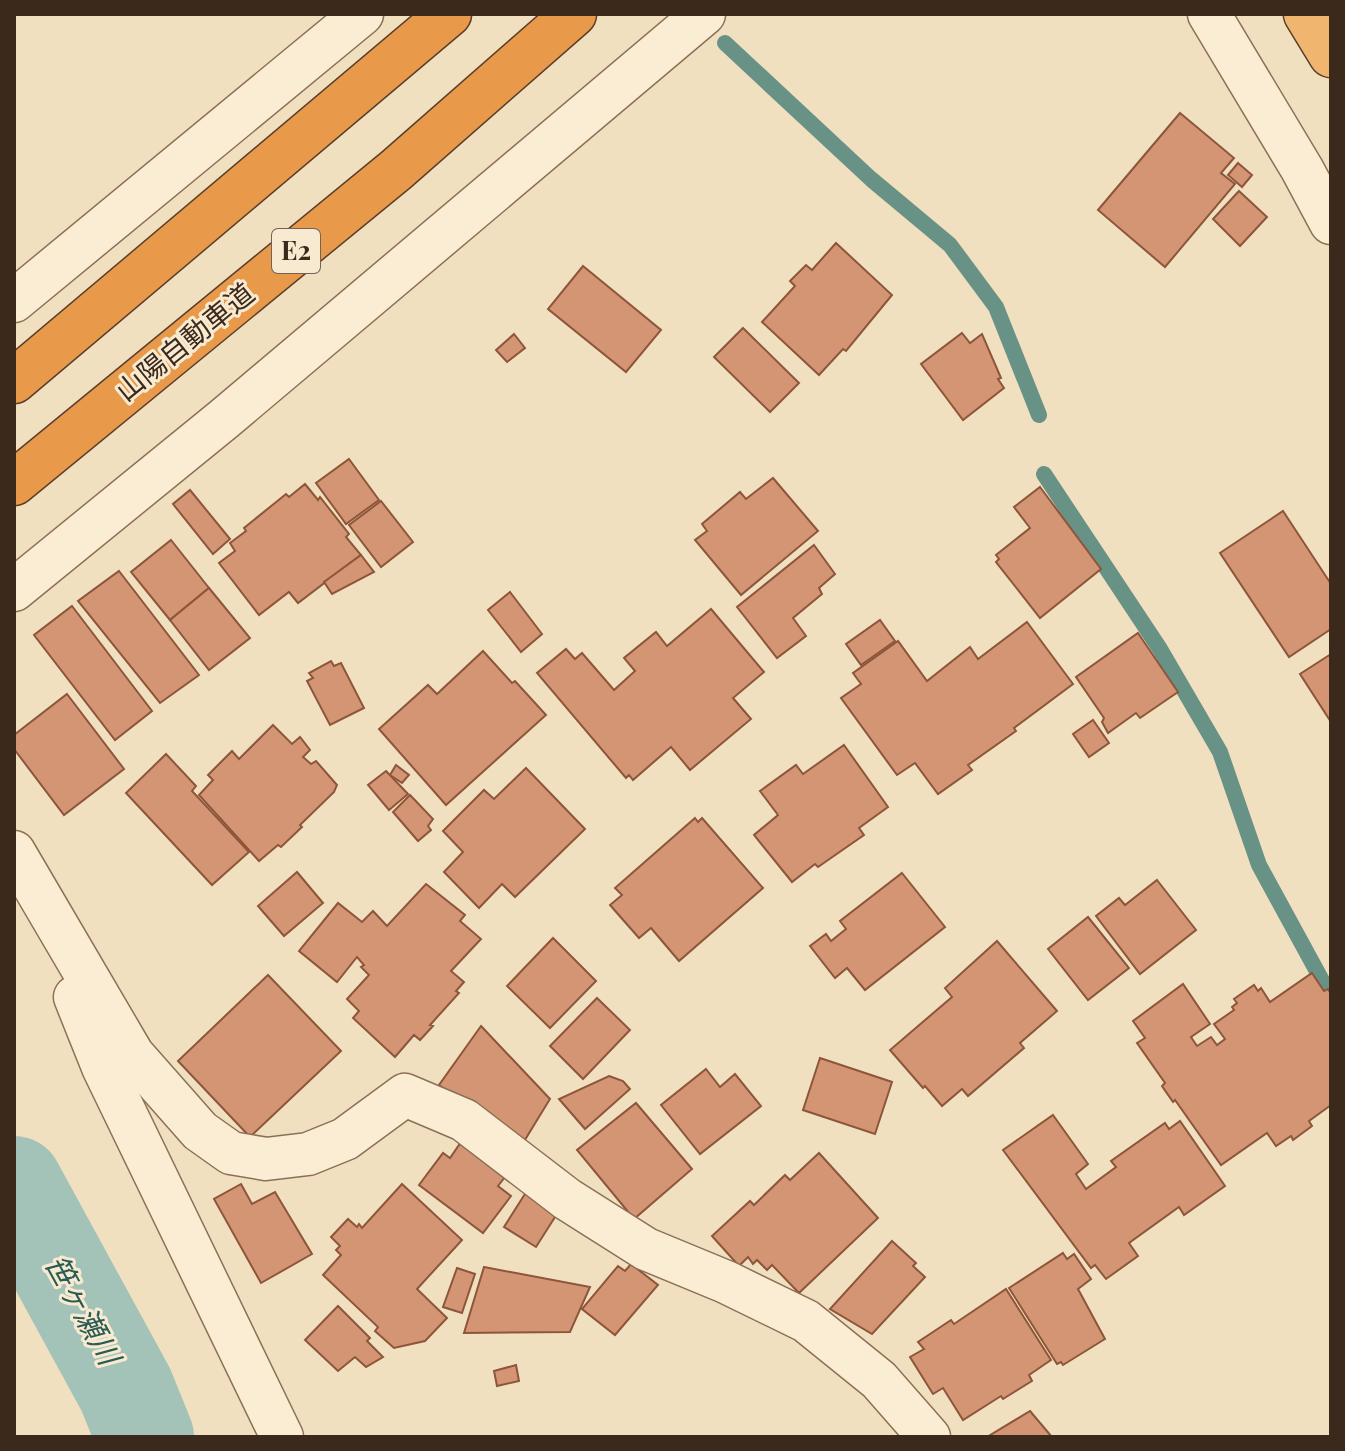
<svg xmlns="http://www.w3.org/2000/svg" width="1345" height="1451" font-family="'Playfair Display','Noto Sans JP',serif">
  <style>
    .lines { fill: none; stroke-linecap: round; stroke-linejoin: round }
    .stream { stroke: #699286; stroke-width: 16 }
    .river { stroke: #a3c3b8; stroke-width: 98 }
    .building { fill: #d39573; stroke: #8d563a; stroke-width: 2 }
    .minor-casing { stroke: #8c7056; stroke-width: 45 }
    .trunk-casing { stroke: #5a3e2b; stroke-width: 47 }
    .motorway-casing { stroke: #5a3e2b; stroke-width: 47 }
    .minor { stroke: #fbedd4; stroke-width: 42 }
    .trunk { stroke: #f0b66f; stroke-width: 44 }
    .motorway { stroke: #e89949; stroke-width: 44 }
    .labels { text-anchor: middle; stroke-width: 6; stroke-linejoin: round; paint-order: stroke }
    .shield { fill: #f8ead0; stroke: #746352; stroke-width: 2 }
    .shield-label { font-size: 26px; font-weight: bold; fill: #3b291c }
    .street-label { font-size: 28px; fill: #3b291c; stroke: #f8ead0 }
    .water-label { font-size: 30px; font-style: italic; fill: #2a5c56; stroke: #f8ead0 }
  </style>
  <rect width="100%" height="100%" fill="#f1e0c0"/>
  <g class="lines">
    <g class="stream">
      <path d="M 725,43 L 871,179 L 950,245 L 996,307 L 1039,415"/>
      <path d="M 1044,474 L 1160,649 L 1220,752 L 1259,865 L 1331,997"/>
    </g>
    <path class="river" d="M 14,1185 L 126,1390 L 145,1437"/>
  </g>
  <g class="building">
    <path d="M 1180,113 L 1234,158 L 1221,173 L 1235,184 L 1165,267 L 1098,210 Z"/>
    <path d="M 1238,163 L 1252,175 L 1242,187 L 1228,175 Z"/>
    <path d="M 1239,191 L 1267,217 L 1240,246 L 1213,219 Z"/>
    <path d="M 836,243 L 892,295 L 846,351 L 843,349 L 819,375 L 762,322 L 795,286 L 790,281 L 806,265 L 812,270 Z"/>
    <path d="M 583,266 L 661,330 L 626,372 L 548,309 Z"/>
    <path d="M 743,328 L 799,383 L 770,412 L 714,357 Z"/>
    <path d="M 962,333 L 970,343 L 982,334 L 1001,378 L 998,379 L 1004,388 L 963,420 L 921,364 Z"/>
    <path d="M 514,334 L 525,348 L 507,362 L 496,350 Z"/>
    <path d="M 349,459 L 379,500 L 346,524 L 316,483 Z"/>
    <path d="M 773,478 L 818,531 L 741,595 L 695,540 L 707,531 L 702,524 L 740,492 L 746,499 Z"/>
    <path d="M 305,484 L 318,500 L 320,497 L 349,534 L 346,537 L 361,555 L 298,603 L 289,592 L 259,615 L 219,563 L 235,551 L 230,543 L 246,531 L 244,528 L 286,494 L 289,497 Z"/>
    <path d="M 1040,487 L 1101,569 L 1040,618 L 996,562 L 999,559 L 996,555 L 1030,528 L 1014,507 Z"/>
    <path d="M 190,490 L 230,539 L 213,554 L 173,504 Z"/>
    <path d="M 381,501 L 413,542 L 381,567 L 349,525 Z"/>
    <path d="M 1283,511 L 1331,584 L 1331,629 L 1289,657 L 1220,553 Z"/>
    <path d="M 171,540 L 209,588 L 170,620 L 131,572 Z"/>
    <path d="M 814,545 L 835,574 L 819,588 L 822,594 L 793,618 L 806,636 L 777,658 L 737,607 Z"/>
    <path d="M 361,555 L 374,572 L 332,594 L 324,582 Z"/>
    <path d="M 119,571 L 199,675 L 160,703 L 78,601 Z"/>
    <path d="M 209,588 L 250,638 L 209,670 L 170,620 Z"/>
    <path d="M 510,592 L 542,634 L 521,652 L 488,610 Z"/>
    <path d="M 72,606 L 152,711 L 115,740 L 34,635 Z"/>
    <path d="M 711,609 L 764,672 L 733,698 L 751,719 L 690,770 L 671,747 L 633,780 L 629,775 L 626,778 L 537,673 L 566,649 L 575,659 L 582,653 L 614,690 L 635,671 L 624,658 L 656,632 L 667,646 Z"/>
    <path d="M 880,620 L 895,641 L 861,665 L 846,644 Z"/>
    <path d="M 1027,622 L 1073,684 L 1014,728 L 1016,731 L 968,765 L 972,770 L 938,794 L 915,763 L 897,775 L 841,698 L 861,684 L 853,673 L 898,641 L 927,681 L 970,647 L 978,659 Z"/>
    <path d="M 1138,633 L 1178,692 L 1140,718 L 1136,713 L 1108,733 L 1102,722 L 1104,718 L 1076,677 Z"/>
    <path d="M 483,651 L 512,683 L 515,681 L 546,715 L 446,805 L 379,729 L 428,685 L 437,694 Z"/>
    <path d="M 1331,654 L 1331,722 L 1300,674 Z"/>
    <path d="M 331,661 L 334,666 L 341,663 L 364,708 L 330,725 L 307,681 L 313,678 L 309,673 Z"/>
    <path d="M 67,694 L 124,769 L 64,815 L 14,749 L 14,735 Z"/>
    <path d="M 1093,720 L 1109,743 L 1089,757 L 1073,734 Z"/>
    <path d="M 273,725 L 292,744 L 300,737 L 310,750 L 303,757 L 311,764 L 316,761 L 337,785 L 334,792 L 300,825 L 302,827 L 281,847 L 278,845 L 259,861 L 199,795 L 213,780 L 208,775 L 232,751 L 239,759 Z"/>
    <path d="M 844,745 L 888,807 L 859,828 L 864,835 L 818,867 L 815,864 L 792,882 L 754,835 L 778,815 L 760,791 L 796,765 L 803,774 Z"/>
    <path d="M 166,754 L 196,786 L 192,791 L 249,852 L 212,885 L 126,793 Z"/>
    <path d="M 396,765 L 409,775 L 402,783 L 390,775 Z"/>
    <path d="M 526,768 L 585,829 L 515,897 L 502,884 L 479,908 L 444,872 L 463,852 L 443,831 L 484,790 L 494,799 Z"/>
    <path d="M 386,771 L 408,794 L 389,810 L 368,785 Z"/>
    <path d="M 410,795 L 433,819 L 428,826 L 431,830 L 418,841 L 393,812 Z"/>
    <path d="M 695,818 L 698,822 L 702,818 L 763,888 L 679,961 L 651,928 L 639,938 L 610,905 L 622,895 L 615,888 Z"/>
    <path d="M 297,872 L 323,903 L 284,936 L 258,906 Z"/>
    <path d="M 902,873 L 945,927 L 865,990 L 847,968 L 835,978 L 810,946 L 826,934 L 831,941 L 846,929 L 840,921 Z"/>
    <path d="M 1157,880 L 1196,930 L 1140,974 L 1096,916 L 1119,898 L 1125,905 Z"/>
    <path d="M 426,884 L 465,915 L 460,921 L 481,939 L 451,971 L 464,982 L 456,991 L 459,993 L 430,1025 L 433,1026 L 420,1040 L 414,1035 L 395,1057 L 353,1018 L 359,1011 L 347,999 L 369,975 L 361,967 L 364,965 L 357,957 L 337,982 L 299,951 L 338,903 L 362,922 L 373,911 L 387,926 Z"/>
    <path d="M 1088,917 L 1129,968 L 1088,1000 L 1048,949 Z"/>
    <path d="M 553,938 L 596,981 L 550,1028 L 507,986 Z"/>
    <path d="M 997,941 L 1057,1011 L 1020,1043 L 1024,1048 L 968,1096 L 962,1089 L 942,1106 L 925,1086 L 923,1088 L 890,1050 L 952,997 L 945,988 Z"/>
    <path d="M 1312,973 L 1324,991 L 1328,989 L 1331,994 L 1331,1105 L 1309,1121 L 1312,1126 L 1293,1140 L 1291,1136 L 1276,1146 L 1267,1133 L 1221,1165 L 1175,1100 L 1173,1102 L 1162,1086 L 1165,1083 L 1137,1043 L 1145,1038 L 1133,1021 L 1183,984 L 1210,1024 L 1191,1037 L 1197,1046 L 1211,1037 L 1217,1045 L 1225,1039 L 1214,1024 L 1234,1010 L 1232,1007 L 1237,1003 L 1234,999 L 1254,985 L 1258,991 L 1261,988 L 1270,1002 Z"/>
    <path d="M 268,975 L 341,1051 L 250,1137 L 178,1061 Z"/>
    <path d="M 597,998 L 630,1030 L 583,1079 L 550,1046 Z"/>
    <path d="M 481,1026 L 550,1099 L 523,1143 L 439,1085 Z"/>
    <path d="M 820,1058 L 892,1082 L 875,1134 L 803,1110 Z"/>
    <path d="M 706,1069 L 720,1087 L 735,1074 L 761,1106 L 700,1154 L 661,1105 Z"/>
    <path d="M 609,1076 L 623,1081 L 630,1089 L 585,1129 L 559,1099 Z"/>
    <path d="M 636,1103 L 692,1169 L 634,1219 L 577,1150 Z"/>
    <path d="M 1053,1115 L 1088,1164 L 1076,1174 L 1086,1189 L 1116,1167 L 1111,1161 L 1165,1123 L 1169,1129 L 1180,1121 L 1225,1186 L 1184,1215 L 1179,1207 L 1129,1243 L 1138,1256 L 1106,1279 L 1095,1265 L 1091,1268 L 1003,1150 Z"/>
    <path d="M 461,1142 L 505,1177 L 498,1186 L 511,1196 L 483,1233 L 419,1185 L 443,1153 L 450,1158 Z"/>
    <path d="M 819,1153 L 878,1218 L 799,1293 L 772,1265 L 767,1270 L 757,1260 L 753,1264 L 748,1257 L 739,1266 L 712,1236 L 750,1201 L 754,1205 L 785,1175 L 790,1180 Z"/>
    <path d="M 241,1184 L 252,1204 L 275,1192 L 312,1254 L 261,1283 L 214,1199 Z"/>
    <path d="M 402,1184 L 462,1240 L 417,1289 L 447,1318 L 425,1341 L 394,1348 L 375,1331 L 378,1327 L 323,1275 L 341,1255 L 336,1250 L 340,1246 L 331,1237 L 348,1219 L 357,1227 L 359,1224 L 362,1228 Z"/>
    <path d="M 530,1186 L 562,1206 L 536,1247 L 504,1227 Z"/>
    <path d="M 892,1241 L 916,1263 L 913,1266 L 925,1277 L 872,1334 L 830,1309 Z"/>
    <path d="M 1063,1253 L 1067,1259 L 1074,1254 L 1091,1279 L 1078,1289 L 1105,1339 L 1063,1365 L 1061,1362 L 1057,1364 L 1009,1288 Z"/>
    <path d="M 631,1264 L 658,1285 L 615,1335 L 582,1309 L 618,1266 L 625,1271 Z"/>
    <path d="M 484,1267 L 590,1287 L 570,1332 L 464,1333 Z"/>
    <path d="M 457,1268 L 475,1274 L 462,1313 L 443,1307 Z"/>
    <path d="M 1006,1289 L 1051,1360 L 1029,1375 L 1032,1381 L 1003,1399 L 1001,1396 L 963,1420 L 943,1388 L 933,1394 L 910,1357 L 924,1349 L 918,1342 L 951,1320 L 954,1324 Z"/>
    <path d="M 338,1306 L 370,1338 L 367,1341 L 383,1357 L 366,1367 L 355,1357 L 338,1371 L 305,1340 Z"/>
    <path d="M 516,1365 L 519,1381 L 497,1386 L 494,1371 Z"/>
    <path d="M 1030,1411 L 1052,1437 L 987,1437 Z"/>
  </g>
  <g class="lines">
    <g class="minor-casing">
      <g id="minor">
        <path d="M 1209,14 L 1302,169 L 1331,223"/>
        <path d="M 14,301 L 362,14"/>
        <path d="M 14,590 L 224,419 L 704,14"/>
        <path d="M 14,852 L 133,1055 L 200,1131 L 231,1153 L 266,1159 L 308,1154 L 345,1139 L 405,1095 L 464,1120 L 567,1199 L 646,1249 L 726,1282 L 806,1321 L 879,1380 L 929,1437"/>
        <path d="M 75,997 L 103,1067 L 282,1437"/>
      </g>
    </g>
    <g class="trunk-casing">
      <path id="trunk" d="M 1306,14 L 1331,55"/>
    </g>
    <g class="motorway-casing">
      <g id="motorway">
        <path d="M 14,381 L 449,14"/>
        <path d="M 14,483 L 396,170 L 574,14"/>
      </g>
    </g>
    <use href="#minor" class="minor"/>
    <use href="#trunk" class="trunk"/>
    <use href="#motorway" class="motorway"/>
  </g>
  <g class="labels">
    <rect class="shield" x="272" y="229" width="48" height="44" rx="6"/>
    <g class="shield-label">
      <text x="296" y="260">E2</text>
    </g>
    <g class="street-label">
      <text transform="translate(185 342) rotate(-39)" y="10">山陽自動車道</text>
    </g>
    <g class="water-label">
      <text transform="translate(82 1310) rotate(61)" y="10">笹ヶ瀬川</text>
    </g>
  </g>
  <rect width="1345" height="1451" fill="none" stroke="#3b291c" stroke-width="32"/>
</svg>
